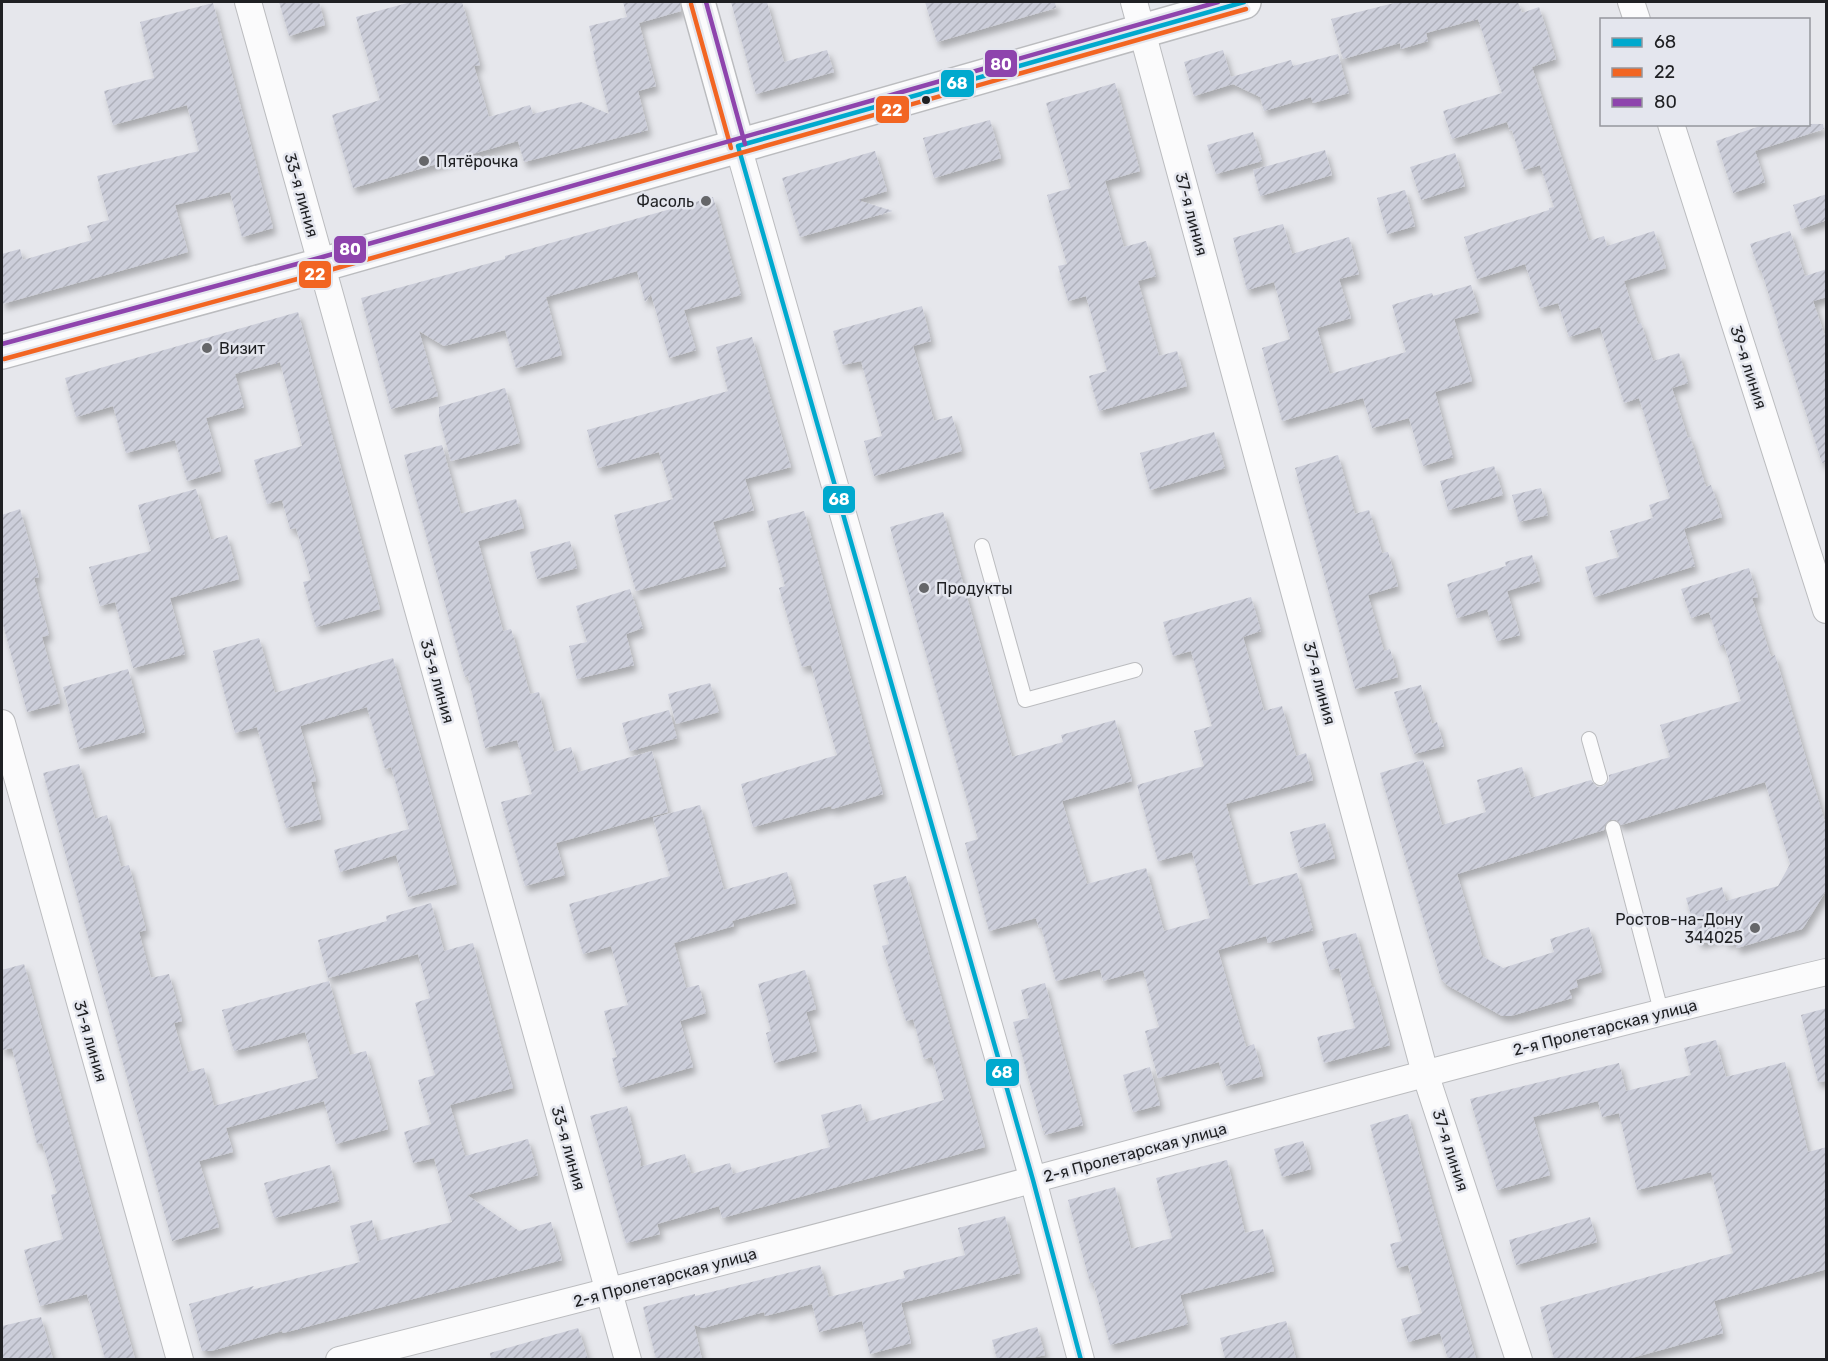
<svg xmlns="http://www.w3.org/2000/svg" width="1828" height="1361" font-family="Rubik,sans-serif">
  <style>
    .building { fill: url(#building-hatch); filter: url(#shadow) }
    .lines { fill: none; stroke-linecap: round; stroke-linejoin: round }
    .lane-casing { stroke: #bbbcbf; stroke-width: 16 }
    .street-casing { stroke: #bbbcbf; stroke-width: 28 }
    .secondary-casing { stroke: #bbbcbf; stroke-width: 36 }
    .lane { stroke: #fbfbfc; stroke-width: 14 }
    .street { stroke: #fbfbfc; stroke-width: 26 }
    .secondary { stroke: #fbfbfc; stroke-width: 33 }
    .bus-1-casing { stroke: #e4e6ee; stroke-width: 9 }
    .bus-2-casing { stroke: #e4e6ee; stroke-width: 9 }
    .bus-3-casing { stroke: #e4e6ee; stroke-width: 9 }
    .bus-1 { stroke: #00a9ce; stroke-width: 4.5 }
    .bus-2 { stroke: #f26522; stroke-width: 4.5 }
    .bus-3 { stroke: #8e44ad; stroke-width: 4.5 }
    .bus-dot { fill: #1f2023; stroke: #e4e6ee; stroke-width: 2 }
    .poi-dot { fill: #656669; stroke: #e4e6ee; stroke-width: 2 }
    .labels { text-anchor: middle; stroke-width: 5; stroke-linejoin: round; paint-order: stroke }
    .poi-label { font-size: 16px; fill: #1f2023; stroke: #e4e6ee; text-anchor: start }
    .street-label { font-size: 16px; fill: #1f2023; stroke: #e4e6ee }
    .line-badge { stroke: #e4e6ee; stroke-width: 2 }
    .badge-label { font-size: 16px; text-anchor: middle; font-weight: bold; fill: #fff }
  </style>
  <defs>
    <pattern id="building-hatch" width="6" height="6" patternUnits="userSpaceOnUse" patternTransform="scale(1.5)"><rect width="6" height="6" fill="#ccceda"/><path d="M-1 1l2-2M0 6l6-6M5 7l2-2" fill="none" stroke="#afb1bb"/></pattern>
    <filter id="shadow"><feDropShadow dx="3.5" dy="6" stdDeviation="3" flood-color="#0004"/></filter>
  </defs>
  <rect width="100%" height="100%" fill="#e6e7ec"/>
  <g class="building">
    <path d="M 279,2 L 319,2 L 325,25 L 289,36 Z"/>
    <path d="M 411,2 L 462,2 L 480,65 L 474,66 L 489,117 L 530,105 L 533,114 L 581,102 L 609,114 L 593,51 L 595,50 L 589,26 L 627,17 L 623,2 L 680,2 L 681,11 L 639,23 L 656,86 L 638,91 L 648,130 L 524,162 L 518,141 L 353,188 L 332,115 L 380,100 L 356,17 Z"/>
    <path d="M 731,2 L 767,2 L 784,62 L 827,50 L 834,72 L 756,94 Z"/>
    <path d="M 925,2 L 1055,2 L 1056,8 L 937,42 Z"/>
    <path d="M 1398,2 L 1518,2 L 1522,13 L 1539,7 L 1556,59 L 1532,67 L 1589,241 L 1604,236 L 1607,246 L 1654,231 L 1666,268 L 1624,281 L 1638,324 L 1641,323 L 1653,361 L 1679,353 L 1688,383 L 1672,388 L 1688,438 L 1690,437 L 1706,487 L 1711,485 L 1722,517 L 1684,529 L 1695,566 L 1594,597 L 1585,567 L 1619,557 L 1610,531 L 1653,518 L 1649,505 L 1670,498 L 1639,398 L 1624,403 L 1600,327 L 1569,337 L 1558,303 L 1540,308 L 1525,264 L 1477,279 L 1464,237 L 1549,210 L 1549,208 L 1554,207 L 1540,165 L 1524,170 L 1512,130 L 1510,131 L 1507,122 L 1452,139 L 1443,111 L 1502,93 L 1478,19 L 1426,33 L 1428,41 L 1401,49 L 1400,43 L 1343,59 L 1331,19 Z"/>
    <path d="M 213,3 L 273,228 L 242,237 L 230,192 L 175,205 L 188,252 L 2,304 L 2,254 L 20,249 L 23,260 L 92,240 L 87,226 L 109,220 L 97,176 L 199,151 L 187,105 L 113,125 L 104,91 L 154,78 L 140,22 Z"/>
    <path d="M 1223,50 L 1231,77 L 1291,60 L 1293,66 L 1338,54 L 1349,93 L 1313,103 L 1311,97 L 1264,111 L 1260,97 L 1233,84 L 1194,96 L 1184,62 Z"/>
    <path d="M 1115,83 L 1140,171 L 1105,181 L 1124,247 L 1146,241 L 1156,276 L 1138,281 L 1159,356 L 1177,351 L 1187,386 L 1099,411 L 1089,376 L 1107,371 L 1086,296 L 1068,301 L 1058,266 L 1067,264 L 1047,195 L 1071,188 L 1046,103 Z"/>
    <path d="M 990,120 L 1001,158 L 934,178 L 923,138 Z"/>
    <path d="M 1766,124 L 1823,124 L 1824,129 L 1755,151 L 1765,182 L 1733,193 L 1716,141 Z"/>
    <path d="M 1253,132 L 1262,161 L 1216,174 L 1207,145 Z"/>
    <path d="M 1325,150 L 1332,175 L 1260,196 L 1253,170 Z"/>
    <path d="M 875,151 L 887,191 L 857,200 L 893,211 L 800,237 L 782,178 Z"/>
    <path d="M 1455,153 L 1465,186 L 1421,200 L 1410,167 Z"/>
    <path d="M 1405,190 L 1415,226 L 1387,234 L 1377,198 Z"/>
    <path d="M 1827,194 L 1827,220 L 1801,229 L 1793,205 Z"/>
    <path d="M 713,197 L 741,295 L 684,310 L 696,350 L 669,358 L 651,294 L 645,302 L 637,271 L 546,297 L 562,355 L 516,368 L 505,330 L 444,346 L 419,331 L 438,396 L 391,409 L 361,298 L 505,259 L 505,256 Z"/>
    <path d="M 1283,224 L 1292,254 L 1349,237 L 1359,274 L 1339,279 L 1351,318 L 1317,328 L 1330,374 L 1406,352 L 1392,305 L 1432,293 L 1433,296 L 1471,285 L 1479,312 L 1454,319 L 1472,381 L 1435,392 L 1453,457 L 1423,466 L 1409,418 L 1372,428 L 1363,398 L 1282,421 L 1262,348 L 1290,339 L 1274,282 L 1247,290 L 1233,238 Z"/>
    <path d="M 1790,231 L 1805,276 L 1827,269 L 1827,297 L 1813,301 L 1827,342 L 1827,462 L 1822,463 L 1777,324 L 1778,324 L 1761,270 L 1759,270 L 1750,244 Z"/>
    <path d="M 922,306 L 931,341 L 913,346 L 934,421 L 952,416 L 962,451 L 874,476 L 864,441 L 882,436 L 861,361 L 843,365 L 833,331 Z"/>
    <path d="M 298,312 L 380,609 L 316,627 L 303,582 L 311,580 L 296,528 L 290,529 L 282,500 L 267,504 L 254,460 L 302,446 L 280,362 L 235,374 L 244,407 L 206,418 L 221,471 L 187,481 L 175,440 L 126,453 L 113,406 L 76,417 L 65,378 Z"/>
    <path d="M 752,337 L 791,467 L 745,479 L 754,510 L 713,522 L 726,566 L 636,591 L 614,515 L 673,499 L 659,452 L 598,468 L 587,430 L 728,391 L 716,347 Z"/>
    <path d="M 505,388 L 520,443 L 451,461 L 439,417 L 439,407 Z"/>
    <path d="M 1214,432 L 1225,468 L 1150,490 L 1140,453 Z"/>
    <path d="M 442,445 L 461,514 L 516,499 L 524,528 L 478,541 L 503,631 L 511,629 L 530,694 L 539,692 L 554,752 L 571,747 L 578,772 L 652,751 L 668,812 L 556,843 L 565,875 L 525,886 L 501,802 L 532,794 L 517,740 L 485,748 L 468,676 L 465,677 L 404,455 Z"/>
    <path d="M 1338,455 L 1355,514 L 1369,510 L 1382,553 L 1388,552 L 1398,586 L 1368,595 L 1384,651 L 1390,649 L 1398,677 L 1355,689 L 1295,468 Z"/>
    <path d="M 1494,466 L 1503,495 L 1448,510 L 1440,481 Z"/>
    <path d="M 1541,488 L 1548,515 L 1519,522 L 1512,495 Z"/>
    <path d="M 196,489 L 211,540 L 227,535 L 239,579 L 170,598 L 185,654 L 133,668 L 115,602 L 100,606 L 89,567 L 151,551 L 138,505 Z"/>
    <path d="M 20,509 L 39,577 L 34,578 L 49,635 L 42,637 L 60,703 L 27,712 L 2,621 L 2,515 Z"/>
    <path d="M 804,511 L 883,794 L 832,809 L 831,806 L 753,827 L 741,784 L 837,755 L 811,665 L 802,667 L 790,626 L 779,588 L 785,586 L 767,521 Z"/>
    <path d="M 943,512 L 1012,757 L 1063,742 L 1061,735 L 1115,720 L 1132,781 L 1062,801 L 1087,884 L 1146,868 L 1164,931 L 1210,918 L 1192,852 L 1158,861 L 1137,785 L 1204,766 L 1194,731 L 1212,726 L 1191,651 L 1173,656 L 1163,622 L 1251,597 L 1261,631 L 1243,637 L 1264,711 L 1282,706 L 1296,756 L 1306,753 L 1313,780 L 1226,804 L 1249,886 L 1297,873 L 1313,930 L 1268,943 L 1266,936 L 1218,950 L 1246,1047 L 1254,1044 L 1263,1076 L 1226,1086 L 1219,1062 L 1158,1078 L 1145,1031 L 1159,1027 L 1143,970 L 1103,981 L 1100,969 L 1056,981 L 1041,927 L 1039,928 L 1036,918 L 989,931 L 965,843 L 978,839 L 890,527 Z"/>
    <path d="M 570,541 L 577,568 L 537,579 L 530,552 Z"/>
    <path d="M 1532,555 L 1540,581 L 1507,591 L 1520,635 L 1497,641 L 1487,609 L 1457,618 L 1447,584 L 1506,566 L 1505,562 Z"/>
    <path d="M 1749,568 L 1758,597 L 1752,598 L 1771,657 L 1775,655 L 1827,829 L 1827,889 L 1805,925 L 1802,929 L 1737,948 L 1735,940 L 1726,943 L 1724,936 L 1699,943 L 1686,898 L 1722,887 L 1726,901 L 1778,886 L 1790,864 L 1765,782 L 1621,825 L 1616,820 L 1610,820 L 1605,825 L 1604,830 L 1457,874 L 1482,956 L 1503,968 L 1554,952 L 1550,939 L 1589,927 L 1602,972 L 1576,980 L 1578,987 L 1569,990 L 1572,998 L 1511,1016 L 1502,1016 L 1447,985 L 1441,979 L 1380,773 L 1423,760 L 1442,825 L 1486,812 L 1477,780 L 1522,767 L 1531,798 L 1591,780 L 1597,787 L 1603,786 L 1609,781 L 1609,775 L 1670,757 L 1660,725 L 1741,701 L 1724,644 L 1720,646 L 1709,612 L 1691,618 L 1681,589 Z"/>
    <path d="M 630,589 L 643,628 L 626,634 L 634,665 L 577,679 L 569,646 L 587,642 L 576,606 Z"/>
    <path d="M 259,638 L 275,693 L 393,658 L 457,884 L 408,897 L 396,855 L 340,872 L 334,850 L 409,829 L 391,767 L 385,769 L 367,707 L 300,726 L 316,781 L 311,782 L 321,819 L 286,828 L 257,727 L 235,733 L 213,651 Z"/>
    <path d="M 128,669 L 145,732 L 79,749 L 63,687 Z"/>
    <path d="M 710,683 L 719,712 L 676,724 L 668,694 Z"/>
    <path d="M 1421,685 L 1432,724 L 1437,722 L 1444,746 L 1414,754 L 1394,692 Z"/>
    <path d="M 669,710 L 677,738 L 630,751 L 622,723 Z"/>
    <path d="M 79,764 L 95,819 L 107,815 L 121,867 L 129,865 L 146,930 L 139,932 L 151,978 L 169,974 L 182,1021 L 174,1023 L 188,1072 L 204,1068 L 214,1106 L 318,1078 L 305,1032 L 234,1051 L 222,1010 L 329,981 L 350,1055 L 366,1051 L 388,1129 L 336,1144 L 324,1101 L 226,1128 L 233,1152 L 199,1161 L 219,1227 L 172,1241 L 43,773 Z"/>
    <path d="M 700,805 L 724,890 L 787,872 L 796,903 L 732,921 L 734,926 L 674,943 L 686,988 L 699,985 L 706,1013 L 680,1021 L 693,1067 L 620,1088 L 612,1058 L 617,1057 L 604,1011 L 628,1005 L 611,946 L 583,954 L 569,904 L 670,876 L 653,818 Z"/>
    <path d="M 1325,823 L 1335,858 L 1300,868 L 1290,832 Z"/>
    <path d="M 906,876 L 985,1147 L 722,1218 L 719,1206 L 657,1224 L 660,1234 L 626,1243 L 590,1116 L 627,1106 L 641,1159 L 640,1167 L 685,1154 L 691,1174 L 730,1163 L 733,1174 L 830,1147 L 821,1115 L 861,1104 L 866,1122 L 944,1100 L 932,1057 L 924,1059 L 913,1019 L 906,1021 L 882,946 L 889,944 L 873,885 Z"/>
    <path d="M 431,903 L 444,951 L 473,943 L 513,1088 L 450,1105 L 465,1156 L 528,1139 L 538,1175 L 467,1195 L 519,1231 L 551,1222 L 562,1260 L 283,1333 L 282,1331 L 211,1351 L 202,1351 L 189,1304 L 254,1286 L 251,1290 L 360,1262 L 350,1226 L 372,1220 L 377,1241 L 452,1222 L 434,1158 L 413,1163 L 404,1132 L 431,1124 L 418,1080 L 435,1075 L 415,1003 L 430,998 L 418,954 L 328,978 L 318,940 L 387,921 L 386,916 Z"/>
    <path d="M 1356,933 L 1372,987 L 1374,987 L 1390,1045 L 1324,1063 L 1317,1037 L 1355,1028 L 1339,968 L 1330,970 L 1322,942 Z"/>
    <path d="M 24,964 L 115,1290 L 135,1359 L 105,1359 L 87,1294 L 40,1306 L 24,1250 L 63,1239 L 51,1195 L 57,1193 L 42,1143 L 37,1144 L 12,1048 L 2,1050 L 2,970 Z"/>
    <path d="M 805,970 L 816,1009 L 806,1012 L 817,1051 L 774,1063 L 766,1033 L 771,1031 L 758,984 Z"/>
    <path d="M 1045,983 L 1083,1125 L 1044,1135 L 1046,1130 L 1043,1131 L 1013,1022 L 1029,1018 L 1021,990 Z"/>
    <path d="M 1827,1008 L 1827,1081 L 1818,1082 L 1801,1015 Z"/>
    <path d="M 1716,1040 L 1726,1077 L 1785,1062 L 1808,1152 L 1827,1147 L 1827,1269 L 1714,1301 L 1723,1333 L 1628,1359 L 1554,1359 L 1540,1307 L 1733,1253 L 1711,1172 L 1637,1190 L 1619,1113 L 1602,1117 L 1598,1101 L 1533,1117 L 1550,1175 L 1497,1190 L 1470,1099 L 1619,1063 L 1626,1091 L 1691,1075 L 1684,1048 Z"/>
    <path d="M 1150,1067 L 1160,1105 L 1133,1112 L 1123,1075 Z"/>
    <path d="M 1408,1114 L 1434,1210 L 1476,1359 L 1448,1359 L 1440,1333 L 1408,1342 L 1401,1319 L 1422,1313 L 1408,1265 L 1397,1268 L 1390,1244 L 1402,1241 L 1370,1125 Z"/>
    <path d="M 1303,1141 L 1311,1169 L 1282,1177 L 1274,1149 Z"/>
    <path d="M 1227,1160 L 1245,1233 L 1263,1229 L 1274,1271 L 1180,1295 L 1188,1324 L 1110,1345 L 1093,1282 L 1090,1283 L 1068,1200 L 1115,1187 L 1131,1249 L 1172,1238 L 1156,1178 Z"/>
    <path d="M 330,1165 L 339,1201 L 274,1218 L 264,1183 Z"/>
    <path d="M 1005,1216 L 1020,1273 L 901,1303 L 911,1343 L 870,1354 L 862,1321 L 819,1332 L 812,1304 L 765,1316 L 764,1312 L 703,1328 L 694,1325 L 702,1359 L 656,1359 L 643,1307 L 695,1294 L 695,1296 L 820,1265 L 829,1297 L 905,1278 L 903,1271 L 965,1255 L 958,1228 Z"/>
    <path d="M 1590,1217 L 1597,1242 L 1516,1265 L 1509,1240 Z"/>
    <path d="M 41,1317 L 53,1359 L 2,1359 L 2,1326 Z"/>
    <path d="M 1286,1321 L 1296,1359 L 1225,1359 L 1220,1338 Z"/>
    <path d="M 1037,1327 L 1045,1355 L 1027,1359 L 997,1359 L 992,1340 Z"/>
    <path d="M 578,1328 L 588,1359 L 491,1359 L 490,1353 Z"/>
  </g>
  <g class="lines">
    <g class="lane-casing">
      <g id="lane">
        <path d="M 982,546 L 1025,700 L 1135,670"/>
        <path d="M 1589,739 L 1600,778"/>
        <path d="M 1613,828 L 1661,1011"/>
      </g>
    </g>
    <g class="street-casing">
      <g id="street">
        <path d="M 248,2 L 628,1360"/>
        <path d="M 1134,2 L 1425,1073 L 1519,1360"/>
        <path d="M 1631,2 L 1637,20"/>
        <path d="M 1671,124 L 1826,610"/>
        <path d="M 738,146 L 1033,1180 L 1081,1360"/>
        <path d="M 2,723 L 180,1360"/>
        <path d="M 339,1360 C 572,1301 804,1242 1035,1179 C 1298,1108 1561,1035 1826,972"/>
      </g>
    </g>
    <g class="secondary-casing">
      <g id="secondary">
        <path d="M 698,2 L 738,146"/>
        <path d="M 2,352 L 321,265 L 1244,2"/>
      </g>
    </g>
    <use href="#lane" class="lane"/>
    <use href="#street" class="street"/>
    <use href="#secondary" class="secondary"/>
    <g class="bus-1-casing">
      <path id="bus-1" d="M 1081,1360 L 1033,1180 L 738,146 L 1244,2"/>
    </g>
    <g class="bus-2-casing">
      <g id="bus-2">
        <path d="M 691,4 L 731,148"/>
        <path d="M 4,359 L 323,272 L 1246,9"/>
      </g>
    </g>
    <g class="bus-3-casing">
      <g id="bus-3">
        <path d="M 706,2 L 745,144"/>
        <path d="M 2,344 L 319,258 L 1218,2"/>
      </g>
    </g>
    <use href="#bus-1" class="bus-1"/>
    <use href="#bus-2" class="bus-2"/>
    <use href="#bus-3" class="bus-3"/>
  </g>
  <circle class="bus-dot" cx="926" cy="100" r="5"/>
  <g class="poi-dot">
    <circle cx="424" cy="161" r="6"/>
    <circle cx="706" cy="201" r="6"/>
    <circle cx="207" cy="348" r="6"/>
    <circle cx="924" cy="588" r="6"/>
    <circle cx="1755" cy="928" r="6"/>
  </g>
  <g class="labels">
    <g class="poi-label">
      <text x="436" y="167">Пятёрочка</text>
      <text x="694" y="207" text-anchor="end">Фасоль</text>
      <text x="219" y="354">Визит</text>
      <text x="936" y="594">Продукты</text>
      <text x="1743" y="925" text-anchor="end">Ростов-на-Дону<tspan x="1743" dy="18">344025</tspan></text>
    </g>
    <g class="street-label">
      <text transform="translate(302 195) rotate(74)" y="6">33-я линия</text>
      <text transform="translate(1192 214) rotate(75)" y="6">37-я линия</text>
      <text transform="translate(1749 367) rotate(72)" y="6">39-я линия</text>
      <text transform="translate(438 681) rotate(74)" y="6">33-я линия</text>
      <text transform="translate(1320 683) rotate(75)" y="6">37-я линия</text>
      <text transform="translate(1605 1027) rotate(-14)" y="6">2-я Пролетарская улица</text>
      <text transform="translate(91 1041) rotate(74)" y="6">31-я линия</text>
      <text transform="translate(569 1148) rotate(74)" y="6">33-я линия</text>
      <text transform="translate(1451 1150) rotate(72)" y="6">37-я линия</text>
      <text transform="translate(1135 1152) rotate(-15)" y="6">2-я Пролетарская улица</text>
      <text transform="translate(665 1277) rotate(-15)" y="6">2-я Пролетарская улица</text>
    </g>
  </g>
  <g class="line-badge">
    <rect x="984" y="49" width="34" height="29" rx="6" fill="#8e44ad"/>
    <rect x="940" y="69" width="35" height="29" rx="6" fill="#00a9ce"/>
    <rect x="875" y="95" width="35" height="29" rx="6" fill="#f26522"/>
    <rect x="333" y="235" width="34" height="29" rx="6" fill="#8e44ad"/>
    <rect x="298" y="260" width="34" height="29" rx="6" fill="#f26522"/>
    <rect x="822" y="485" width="34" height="29" rx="6" fill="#00a9ce"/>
    <rect x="985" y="1058" width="35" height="29" rx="6" fill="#00a9ce"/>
  </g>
  <g class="badge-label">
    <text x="1001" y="70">80</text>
    <text x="957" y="89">68</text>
    <text x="892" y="116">22</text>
    <text x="350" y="255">80</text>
    <text x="315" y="280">22</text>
    <text x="839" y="505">68</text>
    <text x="1002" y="1078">68</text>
  </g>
  <rect width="1828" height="1361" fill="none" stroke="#1f2023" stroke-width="6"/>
  <rect x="1600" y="18" width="210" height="108" fill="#e4e6ee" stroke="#95979d" stroke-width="1.5"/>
  <rect x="1612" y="38" width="30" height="9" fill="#00a9ce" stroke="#95979d" stroke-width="1.5"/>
  <text x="1654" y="48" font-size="18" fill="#1f2023">68</text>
  <rect x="1612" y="68" width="30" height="9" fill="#f26522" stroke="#95979d" stroke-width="1.5"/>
  <text x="1654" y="78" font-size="18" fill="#1f2023">22</text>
  <rect x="1612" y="98" width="30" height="9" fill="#8e44ad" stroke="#95979d" stroke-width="1.5"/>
  <text x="1654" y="108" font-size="18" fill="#1f2023">80</text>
</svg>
